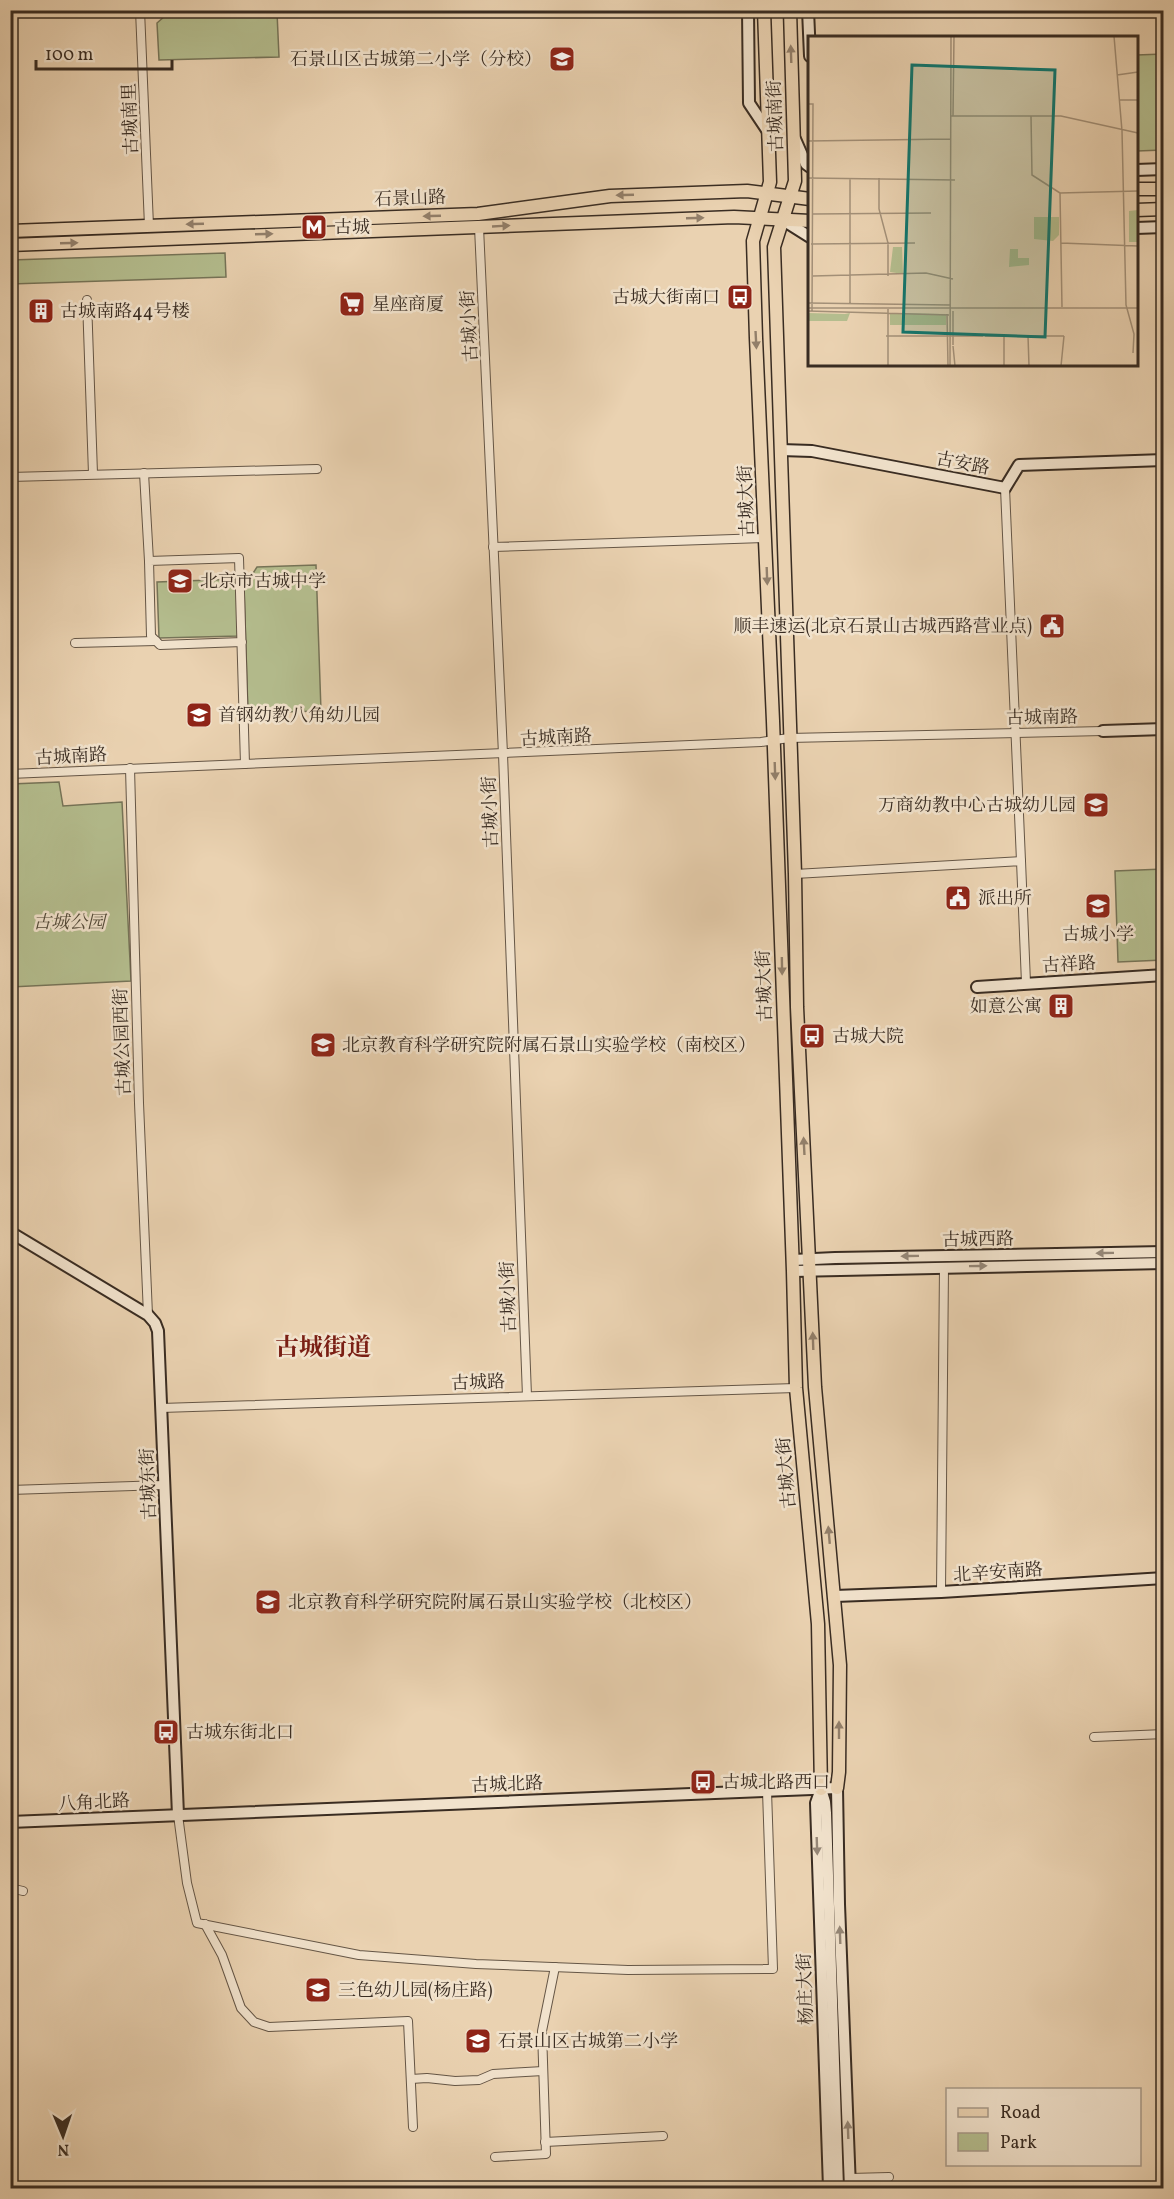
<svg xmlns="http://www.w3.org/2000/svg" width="1174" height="2199" font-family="Vollkorn,'Noto Serif SC',serif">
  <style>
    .green { fill: #b4bd8e; stroke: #767458; stroke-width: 1.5 }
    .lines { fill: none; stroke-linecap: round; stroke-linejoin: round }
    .street-casing { stroke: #655646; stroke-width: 10 }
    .secondary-casing { stroke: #392c22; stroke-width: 14 }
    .primary-casing { stroke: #392c22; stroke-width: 15 }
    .street { stroke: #f1e2cc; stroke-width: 8 }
    .secondary { stroke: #f1e2cc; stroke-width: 10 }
    .primary { stroke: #ead2b1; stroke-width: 12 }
    .oneway { fill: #927f6a }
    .oneway2 { fill: #958777 }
    .labels { text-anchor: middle; stroke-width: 5; stroke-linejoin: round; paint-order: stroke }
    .poi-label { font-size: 18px; fill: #392c22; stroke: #f1e2cc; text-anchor: start }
    .street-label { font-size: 18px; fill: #392c22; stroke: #f1e2cc }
    .park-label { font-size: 18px; font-style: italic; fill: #524938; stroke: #f1e2cc }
    .district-label { font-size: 24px; font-weight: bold; fill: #7a1f14; stroke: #f1e2cc }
    .inset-road { fill: none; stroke: #a39078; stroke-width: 1.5 }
    .view { fill: #0f766e; fill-opacity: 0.15; stroke: #0f766e; stroke-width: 3 }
    .inset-edge { fill: none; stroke: #392c22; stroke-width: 3 }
  </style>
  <rect width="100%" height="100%" fill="#ead2b1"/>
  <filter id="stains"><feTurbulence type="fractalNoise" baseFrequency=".00333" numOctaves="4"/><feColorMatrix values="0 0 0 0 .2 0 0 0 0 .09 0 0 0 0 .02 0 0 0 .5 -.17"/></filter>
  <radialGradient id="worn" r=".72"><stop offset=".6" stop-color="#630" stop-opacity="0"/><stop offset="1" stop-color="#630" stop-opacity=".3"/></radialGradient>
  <g class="green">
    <path d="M 277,12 L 279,57 L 159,60 L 157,23 L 165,16 Z"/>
    <path d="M 1163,54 L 1163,150 L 1137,151 L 1137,55 Z"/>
    <path d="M 225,253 L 226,277 L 11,284 L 11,260 Z"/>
    <path d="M 316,565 L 321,711 L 248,713 L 244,587 L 257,567 Z"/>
    <path d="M 238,579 L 239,636 L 159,638 L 157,582 Z"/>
    <path d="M 59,782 L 63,806 L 122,802 L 131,981 L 11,987 L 11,784 Z"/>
    <path d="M 1163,869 L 1163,960 L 1118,962 L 1115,871 Z"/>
  </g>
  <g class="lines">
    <g class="street-casing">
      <g id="street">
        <path d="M 140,10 L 149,226"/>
        <path d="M 479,227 L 503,754 L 527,1396"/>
        <path d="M 87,300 L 93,474"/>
        <path d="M 144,473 L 149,561"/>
        <path d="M 10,477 L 317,469"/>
        <path d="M 1005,488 L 1021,861"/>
        <path d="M 493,547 L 765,538"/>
        <path d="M 242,642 L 160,645 L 151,636 L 149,561 L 239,558 L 245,764"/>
        <path d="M 75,643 L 156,641"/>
        <path d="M 130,768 L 139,1103 L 148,1315"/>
        <path d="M 10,774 L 761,742 L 789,738 L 1103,731"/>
        <path d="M 795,874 L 1021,861 L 1026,983"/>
        <path d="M 161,1408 L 796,1388"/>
        <path d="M 10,1490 L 164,1485"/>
        <path d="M 941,1592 L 944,1267"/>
        <path d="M 1094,1737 L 1164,1734"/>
        <path d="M 178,1815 L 187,1883 L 197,1923 L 359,1955 L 476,1964 L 628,1970 L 773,1969 L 767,1791"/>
        <path d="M 10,1888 L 23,1891"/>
        <path d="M 205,1924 L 222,1955 L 241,2008 L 254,2022 L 269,2027 L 408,2021 L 413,2127"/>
        <path d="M 411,2079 L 427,2078 L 455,2081 L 479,2080 L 493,2074 L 543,2071"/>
        <path d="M 545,2142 L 663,2136"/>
        <path d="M 495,2157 L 546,2154 L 542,2031 L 555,1967"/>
        <path d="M 850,2178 L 889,2177"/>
      </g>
    </g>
    <g class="secondary-casing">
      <g id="secondary">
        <path d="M 748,10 L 749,103 L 767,130"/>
        <path d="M 808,10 L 810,56"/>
        <path d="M 795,139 L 806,164 L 810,167"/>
        <path d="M 1136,170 L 1164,169"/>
        <path d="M 783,220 L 810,237"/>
        <path d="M 1136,228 L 1164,227"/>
        <path d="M 781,450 L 812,451 L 1005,488 L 1019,465 L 1164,460"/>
        <path d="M 1103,731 L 1164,729"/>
        <path d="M 977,987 L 1164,975"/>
        <path d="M 10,1232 L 148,1315 L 155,1323 L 158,1331 L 178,1815"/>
        <path d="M 793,1260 L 835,1258 L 1164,1252"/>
        <path d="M 793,1271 L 1164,1263"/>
        <path d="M 835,1596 L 941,1592 L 1164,1578"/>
        <path d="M 821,1789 L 816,1803 L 829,2188"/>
        <path d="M 821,1789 L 825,1802 L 826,1813 L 838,2188"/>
        <path d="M 10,1822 L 837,1788 L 839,1904 L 850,2188"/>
      </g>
    </g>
    <g class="primary-casing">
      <g id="primary">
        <path d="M 764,10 L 770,182 L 753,241 L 756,338 L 773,721 L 793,1271 L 796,1388 L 818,1624 L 821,1789"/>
        <path d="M 790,10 L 795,181 L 774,247 L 795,874 L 797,1007 L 815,1387 L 840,1665 L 839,1772 L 837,1788"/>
        <path d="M 1136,189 L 1164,189"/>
        <path d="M 1136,210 L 1164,209"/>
        <path d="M 10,231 L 478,214 L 610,196 L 747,191 L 810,199"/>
        <path d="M 10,245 L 734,217 L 810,221"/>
      </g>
    </g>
    <use href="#street" class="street"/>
    <use href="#secondary" class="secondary"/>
    <use href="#primary" class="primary"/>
  </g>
  <defs><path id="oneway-solid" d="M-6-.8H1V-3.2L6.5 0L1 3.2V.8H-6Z" transform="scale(1.5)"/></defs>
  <g class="oneway">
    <use href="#oneway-solid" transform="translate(791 54) rotate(-92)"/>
    <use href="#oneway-solid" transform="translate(625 195) rotate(178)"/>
    <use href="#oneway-solid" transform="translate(432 216) rotate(178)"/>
    <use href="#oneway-solid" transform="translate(695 218) rotate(-2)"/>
    <use href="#oneway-solid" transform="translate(195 224) rotate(178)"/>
    <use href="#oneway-solid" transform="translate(501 226) rotate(-3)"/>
    <use href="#oneway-solid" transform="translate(264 234) rotate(-2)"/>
    <use href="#oneway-solid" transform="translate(69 243) rotate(-2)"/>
    <use href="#oneway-solid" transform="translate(756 340) rotate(87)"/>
    <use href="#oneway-solid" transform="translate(767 576) rotate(88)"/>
    <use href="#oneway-solid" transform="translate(775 771) rotate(88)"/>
    <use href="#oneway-solid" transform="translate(782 966) rotate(89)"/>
    <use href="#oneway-solid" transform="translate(804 1146) rotate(-93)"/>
    <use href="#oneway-solid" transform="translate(813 1341) rotate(-92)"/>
    <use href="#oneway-solid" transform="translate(829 1535) rotate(-95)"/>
    <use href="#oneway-solid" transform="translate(839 1730) rotate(-90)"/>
  </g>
  <g class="oneway2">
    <use href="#oneway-solid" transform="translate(1105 1253) rotate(179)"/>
    <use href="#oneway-solid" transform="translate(910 1256) rotate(179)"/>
    <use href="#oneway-solid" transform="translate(978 1266) rotate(-1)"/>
    <use href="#oneway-solid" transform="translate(817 1846) rotate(88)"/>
    <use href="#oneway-solid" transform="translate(840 1935) rotate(-92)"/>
    <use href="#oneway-solid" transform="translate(848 2130) rotate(-92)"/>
  </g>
  <defs>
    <g id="school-square" transform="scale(1.35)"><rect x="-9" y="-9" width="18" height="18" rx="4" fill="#8f2418" stroke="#f1e2cc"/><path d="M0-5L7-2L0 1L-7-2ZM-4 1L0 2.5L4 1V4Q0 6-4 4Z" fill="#fff"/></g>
    <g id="metro-square" transform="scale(1.35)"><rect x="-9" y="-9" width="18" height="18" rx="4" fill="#8f2418" stroke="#f1e2cc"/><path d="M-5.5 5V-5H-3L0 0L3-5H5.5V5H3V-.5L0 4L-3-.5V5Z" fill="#fff"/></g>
    <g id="bus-square" transform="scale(1.35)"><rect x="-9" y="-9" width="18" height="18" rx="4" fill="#8f2418" stroke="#f1e2cc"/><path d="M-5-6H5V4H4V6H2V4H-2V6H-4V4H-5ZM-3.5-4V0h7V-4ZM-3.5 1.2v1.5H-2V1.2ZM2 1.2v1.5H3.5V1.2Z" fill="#fff"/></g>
    <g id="supermarket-square" transform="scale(1.35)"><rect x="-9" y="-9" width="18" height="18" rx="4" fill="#8f2418" stroke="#f1e2cc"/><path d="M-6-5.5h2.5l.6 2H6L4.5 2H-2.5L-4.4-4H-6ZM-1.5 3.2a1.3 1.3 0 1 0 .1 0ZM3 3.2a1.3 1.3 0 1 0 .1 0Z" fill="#fff"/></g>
    <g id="building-square" transform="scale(1.35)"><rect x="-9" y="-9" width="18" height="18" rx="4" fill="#8f2418" stroke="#f1e2cc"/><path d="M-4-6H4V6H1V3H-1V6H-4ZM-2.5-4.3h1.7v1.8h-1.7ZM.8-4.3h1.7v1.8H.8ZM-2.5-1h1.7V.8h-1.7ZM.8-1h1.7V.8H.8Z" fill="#fff"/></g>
    <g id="civic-square" transform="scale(1.35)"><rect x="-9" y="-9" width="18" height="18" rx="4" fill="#8f2418" stroke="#f1e2cc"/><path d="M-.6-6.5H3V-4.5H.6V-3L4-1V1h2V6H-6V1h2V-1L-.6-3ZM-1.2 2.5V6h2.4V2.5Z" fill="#fff"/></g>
  </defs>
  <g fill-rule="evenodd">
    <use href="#school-square" x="562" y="59"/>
    <use href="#metro-square" x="314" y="227"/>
    <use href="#bus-square" x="740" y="297"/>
    <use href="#supermarket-square" x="352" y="304"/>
    <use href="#building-square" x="41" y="311"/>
    <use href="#school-square" x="180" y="581"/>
    <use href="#civic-square" x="1052" y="626"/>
    <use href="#school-square" x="199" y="715"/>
    <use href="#school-square" x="1096" y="805"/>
    <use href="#civic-square" x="958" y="898"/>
    <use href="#school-square" x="1098" y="906"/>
    <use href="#building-square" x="1061" y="1006"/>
    <use href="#bus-square" x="812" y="1036"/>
    <use href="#school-square" x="323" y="1045"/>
    <use href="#school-square" x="268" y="1602"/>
    <use href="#bus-square" x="166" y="1732"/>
    <use href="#bus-square" x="703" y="1782"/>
    <use href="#school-square" x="318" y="1990"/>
    <use href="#school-square" x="478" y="2041"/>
  </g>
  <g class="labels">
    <g class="poi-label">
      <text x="542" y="65" text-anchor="end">石景山区古城第二小学（分校）</text>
      <text x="334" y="233">古城</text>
      <text x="720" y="303" text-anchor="end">古城大街南口</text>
      <text x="372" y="310">星座商厦</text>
      <text x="60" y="317">古城南路44号楼</text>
      <text x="200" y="587">北京市古城中学</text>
      <text x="1032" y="632" text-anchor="end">顺丰速运(北京石景山古城西路营业点)</text>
      <text x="218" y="721">首钢幼教八角幼儿园</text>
      <text x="1076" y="811" text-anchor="end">万商幼教中心古城幼儿园</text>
      <text x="978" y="904">派出所</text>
      <text x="1098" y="940" text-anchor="middle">古城小学</text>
      <text x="1042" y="1012" text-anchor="end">如意公寓</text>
      <text x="832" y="1042">古城大院</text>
      <text x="342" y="1051">北京教育科学研究院附属石景山实验学校（南校区）</text>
      <text x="288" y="1608">北京教育科学研究院附属石景山实验学校（北校区）</text>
      <text x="186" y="1738">古城东街北口</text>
      <text x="722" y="1788">古城北路西口</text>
      <text x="338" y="1996">三色幼儿园(杨庄路)</text>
      <text x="498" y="2047">石景山区古城第二小学</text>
    </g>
    <g class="street-label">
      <text transform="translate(775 116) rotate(-92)" y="6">古城南街</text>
      <text transform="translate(130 119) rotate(-92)" y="6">古城南里</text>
      <text transform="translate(410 198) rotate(-2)" y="6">石景山路</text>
      <text transform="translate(469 326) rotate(-93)" y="6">古城小街</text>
      <text transform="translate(963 463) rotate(11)" y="6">古安路</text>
      <text transform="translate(746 501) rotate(-92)" y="6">古城大街</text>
      <text transform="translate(1042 717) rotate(-1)" y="6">古城南路</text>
      <text transform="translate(556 737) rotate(-3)" y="6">古城南路</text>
      <text transform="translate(71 756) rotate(-3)" y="6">古城南路</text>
      <text transform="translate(490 812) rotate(-92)" y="6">古城小街</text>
      <text transform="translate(1069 964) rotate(-3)" y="6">古祥路</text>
      <text transform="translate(764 986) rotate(-92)" y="6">古城大街</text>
      <text transform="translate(122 1042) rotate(-92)" y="6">古城公园西街</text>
      <text transform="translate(978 1239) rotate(-1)" y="6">古城西路</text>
      <text transform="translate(508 1297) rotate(-92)" y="6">古城小街</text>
      <text transform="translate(478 1382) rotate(-2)" y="6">古城路</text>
      <text transform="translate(786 1473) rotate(-95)" y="6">古城大街</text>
      <text transform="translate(148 1484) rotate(-92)" y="6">古城东街</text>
      <text transform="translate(998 1572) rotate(-4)" y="6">北辛安南路</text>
      <text transform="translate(507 1784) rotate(-2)" y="6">古城北路</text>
      <text transform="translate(94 1802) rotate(-3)" y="6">八角北路</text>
      <text transform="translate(805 1989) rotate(-92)" y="6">杨庄大街</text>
    </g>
    <g class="park-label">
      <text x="69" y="928">古城公园</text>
    </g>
    <g class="district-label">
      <text x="323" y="1355">古城街道</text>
    </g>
  </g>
  <g transform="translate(808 36)">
    <rect width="330" height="330" fill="#ead2b1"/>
    <path d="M 330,174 L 330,206 L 321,206 L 321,175 ZM 226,181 L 251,181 L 251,199 L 245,205 L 226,203 ZM 85,211 L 94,211 L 95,238 L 82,236 ZM 202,213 L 210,213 L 210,222 L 221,222 L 221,229 L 201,231 ZM 0,277 L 37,278 L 42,277 L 39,285 L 0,285 ZM 82,277 L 138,278 L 138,289 L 82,289 Z" fill="#b4bd8e"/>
    <path class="inset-road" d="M 306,0 L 314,95 L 318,269 L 326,298 L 325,317M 309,39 L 330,36M 311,64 L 330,64M 0,68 L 5,68 L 4,275M 143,80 L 253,80 L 330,97M 145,80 L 146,0M 223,80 L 224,139 L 252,157M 0,105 L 142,103M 0,142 L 147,144M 71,142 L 71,173 L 80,207 L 80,240M 252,157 L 254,271M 252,157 L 330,155M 5,178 L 123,177M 253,207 L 330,210M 3,208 L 107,207M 5,240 L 118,237 L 145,243M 0,267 L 142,269M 42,268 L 42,143M 0,272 L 330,272M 80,273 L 80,330M 0,275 L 141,279M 145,275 L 145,309M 139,278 L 140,330M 78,300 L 175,300M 177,300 L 256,300M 196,300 L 196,330M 220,300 L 221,330M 145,310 L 147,330M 142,330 L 143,0M 253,330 L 256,300"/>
    <path class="view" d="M 104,29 L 247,34 L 237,301 L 95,296 Z"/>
    <rect width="330" height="330" class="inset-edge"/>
  </g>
  <rect width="1174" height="2199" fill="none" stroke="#ead2b1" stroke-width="36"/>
  <rect x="12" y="12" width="1150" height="2175" fill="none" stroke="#392c22" stroke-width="3"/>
  <rect x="18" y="18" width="1138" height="2163" fill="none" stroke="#392c22" stroke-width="1.5"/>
  <rect x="946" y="2088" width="195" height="78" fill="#f1e2cc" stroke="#a79988" stroke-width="1.5"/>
  <rect x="958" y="2108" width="30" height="9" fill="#ead2b1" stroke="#a79988" stroke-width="1.5"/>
  <text x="1000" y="2118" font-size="18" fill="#392c22">Road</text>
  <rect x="958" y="2133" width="30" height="18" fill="#b4bd8e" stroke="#a79988" stroke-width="1.5"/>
  <text x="1000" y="2148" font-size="18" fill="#392c22">Park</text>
  <g transform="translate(63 2136) rotate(178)" stroke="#f1e2cc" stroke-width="4.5" paint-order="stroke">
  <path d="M0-4.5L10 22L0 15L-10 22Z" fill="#392c22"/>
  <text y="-9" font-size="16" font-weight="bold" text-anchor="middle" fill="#392c22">N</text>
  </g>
  <path d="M36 60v9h136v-9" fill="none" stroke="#392c22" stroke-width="3"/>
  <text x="45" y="60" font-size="18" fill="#392c22" stroke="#f1e2cc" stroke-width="4.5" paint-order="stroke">100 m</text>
  <rect width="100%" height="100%" filter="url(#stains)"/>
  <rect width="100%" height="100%" fill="url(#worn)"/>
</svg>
